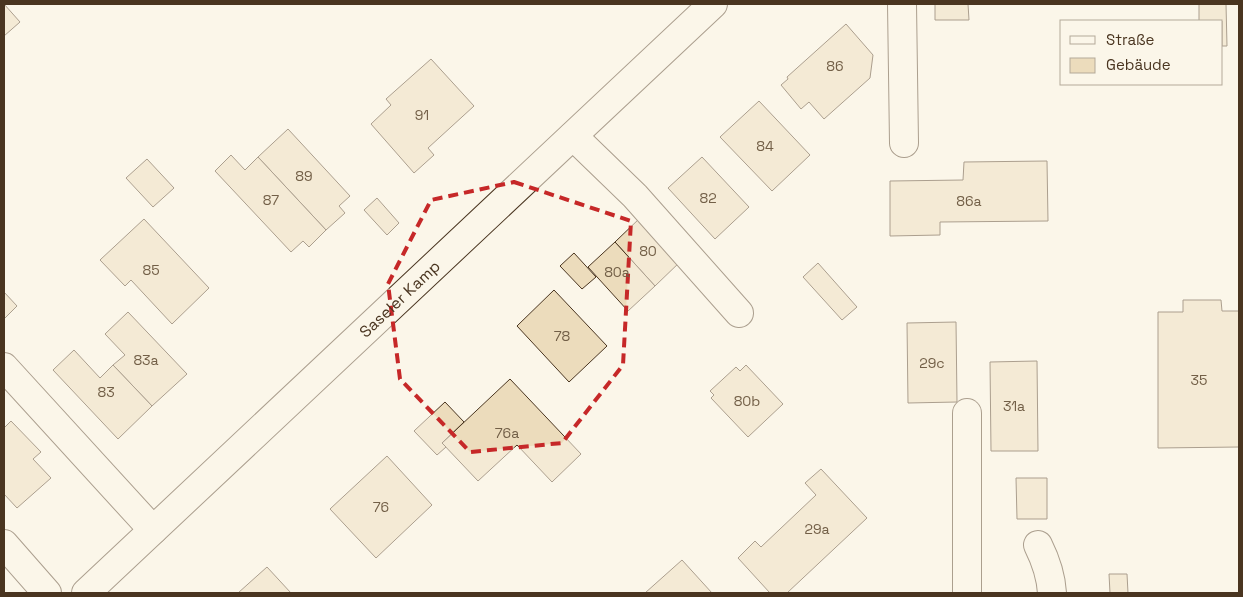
<svg xmlns="http://www.w3.org/2000/svg" width="1243" height="597" font-family="'Space Grotesk',sans-serif">
  <style>
    .building { fill: #ecdcbc; stroke: #4a3520 }
    .lines { fill: none; stroke-linecap: round; stroke-linejoin: round }
    .minor-casing { stroke: #4a3520; stroke-width: 30 }
    .minor { stroke: #fbf6e9; stroke-width: 28 }
    .marked { fill: none; stroke: #c62828; stroke-width: 4; stroke-dasharray: 10 6; stroke-linejoin: round }
    .labels { text-anchor: middle; stroke-width: 4; stroke-linejoin: round; paint-order: stroke }
    .number-label { font-size: 14px; fill: #725f47 }
    .street-label { font-size: 16px; fill: #4a3520; stroke: #fbf6e9 }
  </style>
  <rect width="100%" height="100%" fill="#fbf6e9"/>
  <g class="building">
    <path d="M 4,4 L 20,22 L 4,36 Z"/>
    <path d="M 935,4 L 968,4 L 969,20 L 935,20 Z"/>
    <path d="M 1199,4 L 1226,4 L 1227,46 L 1222,46 L 1222,21 L 1199,21 Z"/>
    <path d="M 846,24 L 873,55 L 870,78 L 824,119 L 809,102 L 801,109 L 781,85 L 788,79 L 787,77 Z"/>
    <path d="M 431,59 L 474,106 L 428,148 L 434,155 L 414,173 L 371,124 L 391,105 L 386,99 Z"/>
    <path d="M 759,101 L 810,155 L 772,191 L 720,137 Z"/>
    <path d="M 288,129 L 350,196 L 339,206 L 345,213 L 326,230 L 258,157 Z"/>
    <path d="M 231,155 L 245,170 L 258,157 L 326,230 L 309,247 L 303,241 L 291,252 L 215,171 Z"/>
    <path d="M 702,157 L 749,207 L 715,239 L 668,188 Z"/>
    <path d="M 147,159 L 174,188 L 153,207 L 126,178 Z"/>
    <path d="M 1047,161 L 1048,221 L 940,222 L 940,235 L 890,236 L 890,181 L 963,180 L 964,162 Z"/>
    <path d="M 377,198 L 399,223 L 387,235 L 364,210 Z"/>
    <path d="M 641,217 L 682,260 L 655,286 L 615,242 Z"/>
    <path d="M 144,219 L 209,288 L 172,324 L 131,280 L 125,286 L 100,260 Z"/>
    <path d="M 615,242 L 655,286 L 628,311 L 588,267 Z"/>
    <path d="M 574,253 L 596,277 L 582,289 L 560,266 Z"/>
    <path d="M 818,263 L 857,307 L 842,320 L 803,277 Z"/>
    <path d="M 554,290 L 607,346 L 569,382 L 517,326 Z"/>
    <path d="M 4,292 L 17,306 L 4,319 Z"/>
    <path d="M 1183,300 L 1221,300 L 1222,311 L 1239,311 L 1239,447 L 1158,448 L 1158,312 L 1183,312 Z"/>
    <path d="M 128,312 L 187,374 L 152,406 L 113,365 L 125,355 L 105,334 Z"/>
    <path d="M 956,322 L 957,402 L 908,403 L 907,323 Z"/>
    <path d="M 74,350 L 100,378 L 113,365 L 152,406 L 118,439 L 53,370 Z"/>
    <path d="M 1037,361 L 1038,451 L 991,451 L 990,362 Z"/>
    <path d="M 746,365 L 783,404 L 748,437 L 711,398 L 714,395 L 710,391 L 736,367 L 740,371 Z"/>
    <path d="M 510,379 L 581,454 L 552,482 L 517,445 L 478,481 L 442,443 Z"/>
    <path d="M 445,402 L 464,422 L 442,443 L 446,447 L 437,455 L 414,431 Z"/>
    <path d="M 11,421 L 41,452 L 33,459 L 51,478 L 17,508 L 4,494 L 4,428 Z"/>
    <path d="M 387,456 L 432,505 L 376,558 L 330,509 Z"/>
    <path d="M 821,469 L 867,518 L 787,593 L 770,593 L 738,558 L 755,541 L 761,547 L 816,495 L 805,483 Z"/>
    <path d="M 1016,478 L 1047,478 L 1047,519 L 1017,519 Z"/>
    <path d="M 682,560 L 712,593 L 645,593 Z"/>
    <path d="M 267,567 L 291,593 L 238,593 Z"/>
    <path d="M 1109,574 L 1127,574 L 1128,593 L 1110,593 Z"/>
  </g>
  <g class="lines">
    <g class="minor-casing">
      <g id="minor">
        <path d="M 902,4 L 904,143"/>
        <path d="M 573,136 L 635,196 L 739,313"/>
        <path d="M 4,367 L 153,530"/>
        <path d="M 4,544 L 47,593"/>
        <path d="M 1038,545 C 1046,561 1051,576 1052,593"/>
        <path id="s1" d="M 86,593 L 713,4"/>
        <path d="M 967,593 L 967,413"/>
      </g>
    </g>
    <use href="#minor" class="minor"/>
  </g>
  <path d="M0 0H1243V597H0ZM 514,182 L 631,221 L 623,365 L 562,443 L 470,452 L 400,379 L 388,284 L 431,200 Z" fill="#fbf6e9" fill-opacity=".55" fill-rule="evenodd"/>
  <path class="marked" d="M 514,182 L 631,221 L 623,365 L 562,443 L 470,452 L 400,379 L 388,284 L 431,200 Z"/>
  <g class="labels">
    <g class="number-label">
      <text x="835" y="71">86</text>
      <text x="422" y="120">91</text>
      <text x="765" y="151">84</text>
      <text x="304" y="181">89</text>
      <text x="708" y="203">82</text>
      <text x="271" y="205">87</text>
      <text x="969" y="206">86a</text>
      <text x="648" y="256">80</text>
      <text x="151" y="275">85</text>
      <text x="617" y="277">80a</text>
      <text x="562" y="341">78</text>
      <text x="146" y="365">83a</text>
      <text x="932" y="368">29c</text>
      <text x="1199" y="385">35</text>
      <text x="106" y="397">83</text>
      <text x="747" y="406">80b</text>
      <text x="1014" y="411">31a</text>
      <text x="507" y="438">76a</text>
      <text x="381" y="512">76</text>
      <text x="817" y="534">29a</text>
    </g>
    <g class="street-label">
      <text dy="6" stroke="none"><textPath href="#s1" startOffset="430">Saseler Kamp</textPath></text>
    </g>
  </g>
  <rect width="1243" height="597" fill="none" stroke="#4a3520" stroke-width="10"/>
  <rect x="1060" y="20" width="162" height="65" fill="#fbf6e9" stroke="#b4a999"/>
  <rect x="1070" y="36" width="25" height="8" fill="#fbf6e9" stroke="#b4a999"/>
  <text x="1106" y="45" font-size="15" fill="#4a3520">Straße</text>
  <rect x="1070" y="58" width="25" height="15" fill="#ecdcbc" stroke="#b4a999"/>
  <text x="1106" y="70" font-size="15" fill="#4a3520">Gebäude</text>
</svg>
